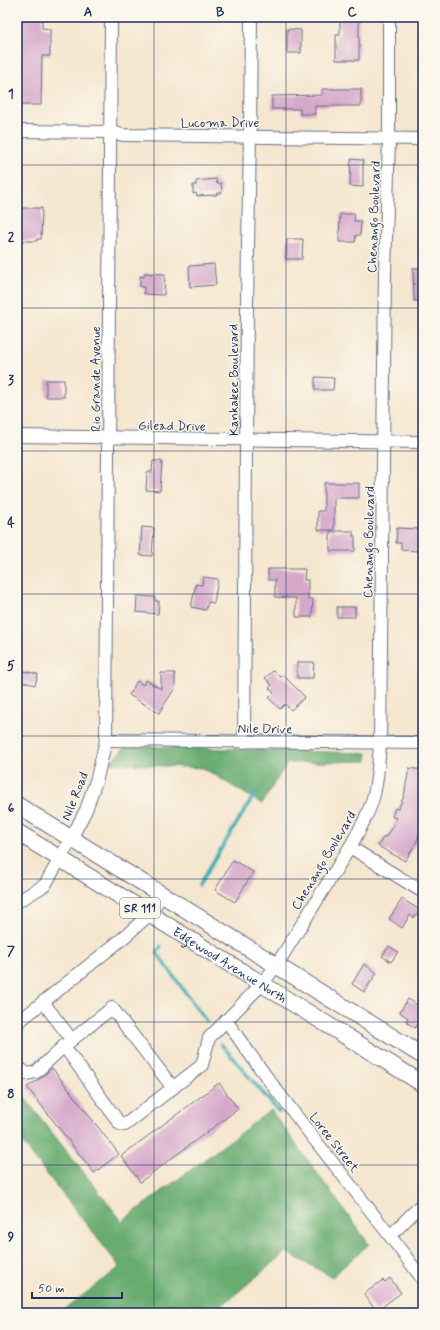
<svg xmlns="http://www.w3.org/2000/svg" width="440" height="1330" font-family="Mynerve,sans-serif">
  <style>
    .forest { fill: #68ac70; stroke: #426e67 }
    .lines { fill: none; stroke-linecap: round; stroke-linejoin: round }
    .stream { stroke: #3bacb4; stroke-width: 3.5 }
    .building { fill: #d5a8ca }
    .minor-casing { stroke: #676f86; stroke-width: 14 }
    .major-casing { stroke: #676f86; stroke-width: 18 }
    .minor { stroke: #fff; stroke-width: 12 }
    .major { stroke: #fff; stroke-width: 16 }
    .grid { fill: none; stroke: #1b2f5e; stroke-width: 1; stroke-opacity: 0.55 }
    .labels { text-anchor: middle; stroke-width: 3; stroke-linejoin: round; paint-order: stroke }
    .shield { fill: #fbf7ec; stroke: #5e6b89; stroke-width: 1 }
    .shield-label { font-size: 12px; font-weight: bold; fill: #1b2f5e }
    .street-label { font-size: 13px; fill: #1b2f5e; stroke: #fbf7ec }
    .neatline { fill: none; stroke: #1b2f5e; stroke-width: 1.5 }
    .grid-label { font-size: 13px; text-anchor: middle; font-weight: bold; fill: #1b2f5e }
  </style>
  <rect width="100%" height="100%" fill="#fbf7ec"/>
  <filter id="ink" filterUnits="userSpaceOnUse"><feTurbulence type="fractalNoise" baseFrequency=".025" numOctaves="2"/><feDisplacementMap in="SourceGraphic" scale="8" xChannelSelector="R" yChannelSelector="G"/><feConvolveMatrix kernelMatrix="1 2 1 2 8 2 1 2 1" color-interpolation-filters="sRGB"/></filter>
  <filter id="wash" filterUnits="userSpaceOnUse"><feTurbulence type="fractalNoise" baseFrequency=".012" numOctaves="4" result="noise"/><feDisplacementMap in="SourceGraphic" scale="16" xChannelSelector="R" yChannelSelector="G"/><feGaussianBlur stdDeviation="0.9" result="paint"/><feColorMatrix in="noise" values="0 0 0 0 0 0 0 0 0 0 0 0 0 0 0 0 0 1.4 0 .05"/><feComposite in="paint" operator="in"/></filter>
  <g filter="url(#wash)">
    <rect width="100%" height="100%" fill="#f5e6cf"/>
    <g class="forest">
      <path d="M 126,746 L 367,753 L 367,761 L 287,763 L 262,804 L 203,768 L 109,763 Z"/>
      <path d="M 20,1092 L 122,1221 L 271,1110 L 369,1244 L 332,1277 L 286,1252 L 213,1313 L 60,1313 L 120,1267 L 17,1136 L 17,1094 Z"/>
    </g>
    <g class="lines">
      <g class="stream">
        <path d="M 199,885 L 256,792"/>
        <path d="M 161,946 L 157,953 L 206,1021"/>
        <path d="M 221,1044 L 279,1112"/>
      </g>
    </g>
    <g id="blocks">
      <g class="building">
        <path d="M 17,17 L 42,17 L 42,28 L 50,29 L 50,56 L 42,56 L 41,105 L 17,105 Z"/>
        <path d="M 340,17 L 359,17 L 359,60 L 336,60 L 336,35 L 340,35 Z"/>
        <path d="M 287,29 L 301,30 L 301,53 L 287,53 Z"/>
        <path d="M 322,89 L 361,89 L 361,106 L 315,106 L 315,114 L 300,114 L 300,109 L 272,109 L 272,96 L 322,95 Z"/>
        <path d="M 351,159 L 363,160 L 363,187 L 350,186 Z"/>
        <path d="M 216,179 L 217,184 L 221,183 L 222,193 L 217,193 L 217,195 L 197,196 L 196,193 L 193,194 L 193,185 L 196,185 L 196,181 Z"/>
        <path d="M 17,208 L 42,208 L 41,239 L 37,239 L 37,241 L 17,241 Z"/>
        <path d="M 340,214 L 355,214 L 354,221 L 361,221 L 360,235 L 356,235 L 355,242 L 339,242 Z"/>
        <path d="M 287,239 L 303,239 L 302,259 L 286,259 Z"/>
        <path d="M 214,264 L 216,285 L 190,287 L 189,266 Z"/>
        <path d="M 413,268 L 423,268 L 423,301 L 414,301 Z"/>
        <path d="M 144,273 L 165,274 L 164,295 L 144,294 L 144,287 L 140,287 L 140,276 L 144,277 Z"/>
        <path d="M 315,377 L 334,378 L 333,390 L 315,390 Z"/>
        <rect x="46" y="380" width="18" height="17"/>
        <path d="M 153,461 L 162,461 L 160,491 L 146,490 L 147,472 L 152,472 Z"/>
        <path d="M 324,483 L 359,483 L 359,498 L 334,498 L 334,530 L 318,530 L 318,511 L 324,511 Z"/>
        <path d="M 142,527 L 154,528 L 152,556 L 140,555 Z"/>
        <path d="M 397,528 L 419,529 L 418,551 L 401,550 L 401,543 L 396,543 Z"/>
        <path d="M 330,531 L 353,531 L 353,536 L 355,536 L 355,551 L 330,551 Z"/>
        <path d="M 268,569 L 305,569 L 304,580 L 308,580 L 308,599 L 313,599 L 312,617 L 296,617 L 296,598 L 275,597 L 275,580 L 268,580 Z"/>
        <path d="M 203,577 L 218,579 L 214,603 L 208,602 L 206,610 L 191,607 L 196,584 L 202,585 Z"/>
        <path d="M 137,596 L 155,597 L 155,601 L 159,601 L 158,614 L 136,612 Z"/>
        <rect x="337" y="607" width="18" height="10"/>
        <path d="M 297,662 L 314,662 L 313,678 L 297,678 Z"/>
        <path d="M 17,670 L 38,674 L 35,685 L 17,680 Z"/>
        <path d="M 273,671 L 280,677 L 283,675 L 305,697 L 291,710 L 285,704 L 280,709 L 269,698 L 274,693 L 269,688 L 272,685 L 265,678 Z"/>
        <path d="M 161,673 L 175,673 L 175,688 L 159,713 L 129,695 L 137,681 L 143,685 L 146,680 L 161,689 Z"/>
        <path d="M 409,768 L 423,770 L 423,825 L 416,843 L 405,861 L 378,846 L 384,836 L 386,837 L 397,818 L 392,817 L 395,808 L 398,809 L 404,796 Z"/>
        <path d="M 233,860 L 253,872 L 235,902 L 215,890 Z"/>
        <path d="M 402,899 L 420,910 L 414,918 L 410,915 L 402,928 L 389,919 Z"/>
        <path d="M 389,946 L 398,952 L 391,962 L 382,956 Z"/>
        <path d="M 364,964 L 377,973 L 364,992 L 352,984 Z"/>
        <path d="M 408,999 L 423,1009 L 423,1015 L 415,1028 L 406,1022 L 408,1018 L 400,1012 Z"/>
        <path d="M 52,1068 L 119,1154 L 94,1173 L 27,1087 L 41,1078 Z"/>
        <path d="M 219,1083 L 238,1109 L 140,1182 L 121,1156 Z"/>
        <path d="M 390,1278 L 401,1293 L 376,1311 L 364,1294 L 383,1280 L 385,1282 Z"/>
      </g>
    </g>
  </g>
  <g filter="url(#ink)">
    <use href="#blocks" fill-opacity="0" stroke="#676f86" stroke-width="1"/>
    <g class="lines">
      <g class="minor-casing">
        <g id="minor">
          <path d="M 17,131 L 111,132 L 123,135 L 423,139"/>
          <path d="M 17,436 L 423,442"/>
          <path d="M 106,740 L 423,743"/>
          <path d="M 244,742 L 247,304 L 250,136 L 251,17"/>
          <path d="M 350,847 L 423,892"/>
          <path d="M 17,902 L 45,885 L 71,839 L 86,810 L 97,778 L 106,740 L 111,17"/>
          <path d="M 43,1002 L 72,1040"/>
          <path d="M 226,1020 C 287,1110 359,1192 423,1280"/>
          <path d="M 17,1023 L 122,939 L 150,914 L 162,894"/>
          <path d="M 64,1046 L 120,1124 L 125,1125 L 202,1065 L 209,1038 L 262,984 L 276,966 L 350,847 C 360,829 371,810 375,790 C 378,775 379,759 380,743 L 385,273 L 389,138 L 389,17"/>
          <path d="M 17,1066 L 27,1074 L 36,1072 L 64,1046 L 112,1008 L 173,1088"/>
          <path d="M 391,1235 L 423,1203"/>
        </g>
      </g>
      <g class="major-casing">
        <g id="major">
          <path d="M 17,805 L 423,1056"/>
          <path id="s1" d="M 17,832 L 423,1084"/>
        </g>
      </g>
      <use href="#minor" class="minor"/>
      <use href="#major" class="major"/>
    </g>
  </g>
  <path class="grid" d="M 154,17 L 154,1313M 286,17 L 286,1313M 17,165 L 423,165M 17,308 L 423,308M 17,451 L 423,451M 17,594 L 423,594M 17,736 L 423,736M 17,879 L 423,879M 17,1022 L 423,1022M 17,1165 L 423,1165"/>
  <g class="labels">
    <rect class="shield" x="120" y="898" width="40" height="20" rx="3"/>
    <g class="shield-label">
      <text x="140" y="912">SR 111</text>
    </g>
    <g class="street-label">
      <text x="220" y="127">Lucoma Drive</text>
      <text transform="translate(373 217) rotate(-88)" y="5">Chenango Boulevard</text>
      <text transform="translate(95 379) rotate(-90)" y="5">Rio Grande Avenue</text>
      <text transform="translate(233 380) rotate(-90)" y="5">Kankakee Boulevard</text>
      <text transform="translate(172 425) rotate(1)" y="5">Gilead Drive</text>
      <text transform="translate(368 542) rotate(-89)" y="5">Chenango Boulevard</text>
      <text transform="translate(265 728) rotate(1)" y="5">Nile Drive</text>
      <text transform="translate(74 796) rotate(-68)" y="5">Nile Road</text>
      <text transform="translate(323 860) rotate(-59)" y="5">Chenango Boulevard</text>
      <text dy="5" stroke="none"><textPath href="#s1" startOffset="251">Edgewood Avenue North</textPath></text>
      <text transform="translate(335 1142) rotate(52)" y="5">Loree Street</text>
    </g>
  </g>
  <rect width="440" height="1330" fill="none" stroke="#fbf7ec" stroke-width="44"/>
  <path d="M32 1292v6h90v-6" fill="none" stroke="#1b2f5e" stroke-width="2"/>
  <text x="38" y="1292" font-size="12" fill="#1b2f5e" stroke="#fbf7ec" stroke-width="3" paint-order="stroke">50 m</text>
  <rect x="22" y="22" width="396" height="1286" class="neatline"/>
  <g class="grid-label">
    <text x="88" y="16">A</text>
    <text x="220" y="16">B</text>
    <text x="352" y="16">C</text>
    <text x="11" y="98">1</text>
    <text x="11" y="241">2</text>
    <text x="11" y="384">3</text>
    <text x="11" y="527">4</text>
    <text x="11" y="670">5</text>
    <text x="11" y="812">6</text>
    <text x="11" y="955">7</text>
    <text x="11" y="1098">8</text>
    <text x="11" y="1241">9</text>
  </g>
</svg>
